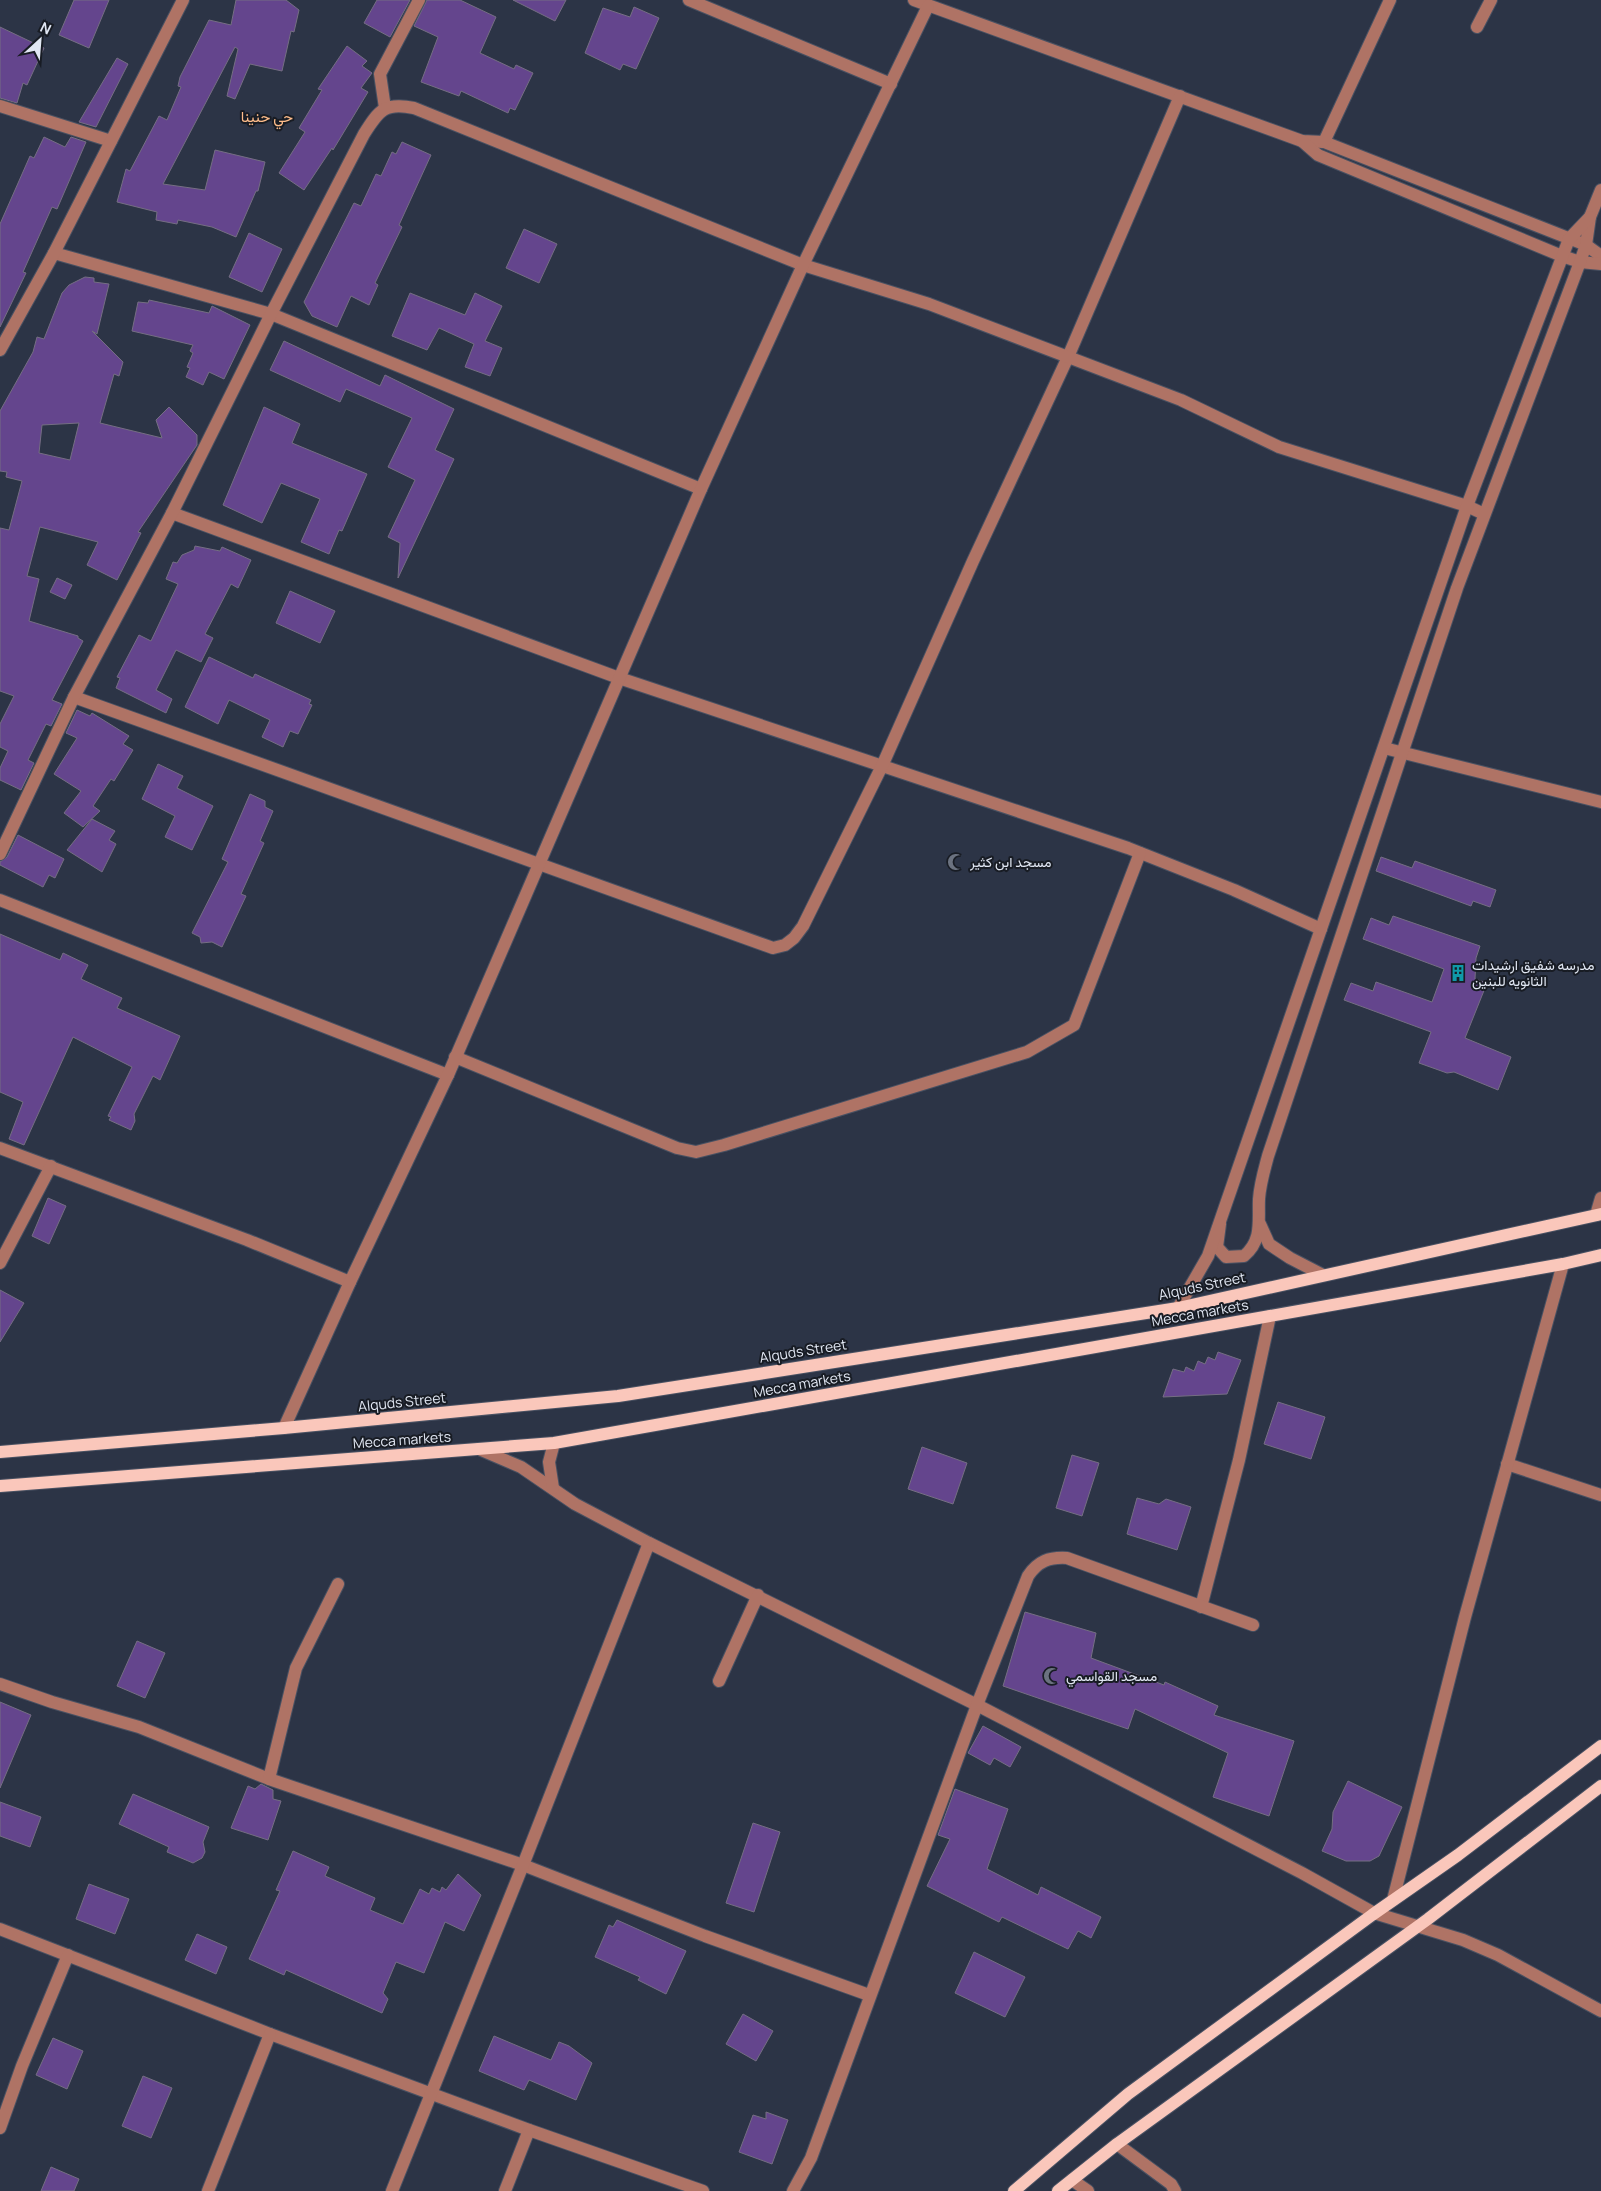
<svg xmlns="http://www.w3.org/2000/svg" width="1601" height="2191" font-family="Manrope,Vazirmatn,sans-serif">
  <style>
    .building { fill: #64458d; stroke: #756e83; fill-rule: evenodd }
    .lines { fill: none; stroke-linecap: round; stroke-linejoin: round }
    .minor-casing { stroke: #495162; stroke-width: 14 }
    .major-casing { stroke: #495162; stroke-width: 14 }
    .minor { stroke: #af7365; stroke-width: 12 }
    .major { stroke: #fac7bb; stroke-width: 12 }
    .labels { text-anchor: middle; stroke-width: 4; stroke-linejoin: round; paint-order: stroke }
    .poi-label { font-size: 14px; fill: #e1e7f3; stroke: #181c24; text-anchor: start }
    .street-label { font-size: 14px; fill: #e1e7f3; stroke: #181c24 }
    .neighbourhood-label { font-size: 15px; fill: #ffbd8b; stroke: #181c24 }
  </style>
  <rect width="100%" height="100%" fill="#2c3446"/>
  <g class="building">
    <path d="M 74,0 L 109,0 L 89,48 L 59,35 Z"/>
    <path d="M 236,0 L 286,0 L 299,10 L 294,32 L 291,31 L 282,71 L 250,64 L 235,99 L 227,96 L 238,49 L 235,47 L 163,184 L 205,190 L 215,150 L 265,162 L 258,191 L 256,191 L 236,237 L 212,227 L 178,220 L 177,224 L 156,220 L 157,212 L 117,202 L 126,169 L 130,171 L 159,116 L 167,120 L 181,87 L 178,86 L 180,77 L 209,20 L 231,25 Z"/>
    <path d="M 377,0 L 410,0 L 390,37 L 364,23 Z"/>
    <path d="M 427,0 L 460,0 L 496,17 L 480,53 L 514,69 L 516,65 L 533,73 L 515,110 L 510,108 L 508,113 L 461,91 L 459,96 L 421,82 L 438,37 L 414,26 Z"/>
    <path d="M 513,0 L 566,0 L 555,21 Z"/>
    <path d="M 634,7 L 659,18 L 636,69 L 623,64 L 620,70 L 585,53 L 603,8 L 630,17 Z"/>
    <path d="M 0,27 L 44,48 L 27,85 L 23,83 L 17,103 L 0,98 Z"/>
    <path d="M 347,46 L 367,61 L 362,66 L 372,73 L 361,88 L 368,92 L 333,150 L 332,148 L 304,190 L 279,173 L 305,132 L 299,128 L 322,90 L 318,89 Z"/>
    <path d="M 117,58 L 128,64 L 96,127 L 79,122 Z"/>
    <path d="M 44,137 L 65,147 L 71,137 L 86,142 L 57,209 L 52,207 L 23,272 L 26,273 L 0,327 L 0,224 L 30,156 L 34,158 Z"/>
    <path d="M 402,142 L 431,155 L 399,225 L 402,227 L 375,283 L 378,285 L 369,305 L 351,296 L 337,327 L 312,316 L 304,302 L 354,203 L 361,206 L 376,174 L 381,176 L 392,152 L 396,154 Z"/>
    <path d="M 524,229 L 557,244 L 539,283 L 506,268 Z"/>
    <path d="M 249,233 L 282,249 L 262,292 L 229,277 Z"/>
    <path d="M 85,277 L 94,278 L 94,282 L 109,284 L 97,334 L 92,331 L 123,362 L 119,376 L 114,374 L 100,423 L 162,438 L 156,420 L 169,407 L 197,435 L 197,445 L 138,532 L 141,533 L 117,580 L 87,565 L 98,542 L 40,527 L 27,576 L 39,579 L 29,621 L 78,636 L 78,638 L 83,641 L 52,700 L 62,704 L 51,726 L 46,724 L 28,760 L 34,763 L 21,790 L 0,780 L 0,768 L 8,751 L 0,747 L 0,724 L 14,696 L 0,691 L 0,528 L 9,530 L 22,481 L 6,477 L 7,472 L 0,471 L 0,411 L 33,352 L 37,337 L 44,339 L 62,293 L 69,285 ZM 79,423 L 70,460 L 39,453 L 42,425 Z"/>
    <path d="M 410,293 L 465,315 L 475,293 L 502,306 L 485,341 L 502,348 L 490,376 L 465,367 L 474,344 L 439,328 L 427,350 L 392,336 Z"/>
    <path d="M 149,300 L 209,313 L 212,306 L 250,325 L 224,379 L 209,372 L 203,385 L 186,377 L 190,368 L 187,367 L 193,353 L 190,351 L 193,345 L 132,331 L 138,302 L 148,303 Z"/>
    <path d="M 284,341 L 380,386 L 385,375 L 454,409 L 435,450 L 454,459 L 398,578 L 400,543 L 388,537 L 415,480 L 388,467 L 412,418 L 346,389 L 340,402 L 270,370 Z"/>
    <path d="M 264,407 L 300,424 L 292,443 L 367,474 L 342,531 L 339,530 L 329,554 L 301,542 L 320,499 L 281,483 L 262,523 L 223,505 Z"/>
    <path d="M 195,546 L 220,551 L 222,547 L 251,560 L 238,588 L 231,584 L 205,634 L 213,638 L 201,662 L 176,650 L 156,690 L 172,699 L 166,713 L 116,688 L 120,678 L 117,677 L 139,635 L 151,641 L 178,584 L 166,579 L 173,562 L 177,563 L 182,555 L 194,550 Z"/>
    <path d="M 57,578 L 72,585 L 65,599 L 50,592 Z"/>
    <path d="M 290,591 L 335,611 L 320,643 L 276,623 Z"/>
    <path d="M 209,657 L 253,678 L 255,674 L 311,700 L 309,704 L 312,705 L 298,734 L 290,731 L 283,747 L 262,737 L 270,720 L 229,700 L 218,724 L 185,707 Z"/>
    <path d="M 77,710 L 90,716 L 92,713 L 129,736 L 123,744 L 133,750 L 114,781 L 111,779 L 93,806 L 100,811 L 83,827 L 64,813 L 81,791 L 54,774 L 77,738 L 66,733 Z"/>
    <path d="M 158,764 L 183,776 L 177,788 L 213,806 L 192,850 L 165,837 L 175,816 L 142,799 Z"/>
    <path d="M 250,794 L 265,801 L 265,807 L 273,811 L 260,841 L 264,843 L 241,894 L 246,896 L 222,947 L 212,942 L 201,943 L 200,937 L 192,933 L 228,862 L 222,859 Z"/>
    <path d="M 92,819 L 115,831 L 109,840 L 116,844 L 102,872 L 67,850 Z"/>
    <path d="M 18,835 L 64,859 L 55,878 L 49,875 L 43,887 L 0,865 L 0,862 L 7,857 Z"/>
    <path d="M 1381,857 L 1412,868 L 1415,861 L 1496,890 L 1490,907 L 1473,901 L 1471,906 L 1376,871 Z"/>
    <path d="M 1393,916 L 1480,946 L 1476,958 L 1475,979 L 1487,983 L 1465,1038 L 1511,1057 L 1498,1090 L 1454,1072 L 1447,1073 L 1419,1063 L 1431,1032 L 1344,1000 L 1351,983 L 1373,991 L 1376,982 L 1432,1002 L 1444,969 L 1363,939 L 1371,918 L 1389,925 Z"/>
    <path d="M 0,934 L 60,960 L 63,953 L 88,965 L 81,979 L 122,998 L 117,1008 L 180,1036 L 160,1080 L 153,1076 L 134,1114 L 135,1121 L 131,1130 L 109,1120 L 111,1117 L 108,1116 L 132,1067 L 73,1037 L 24,1145 L 9,1139 L 23,1102 L 0,1092 Z"/>
    <path d="M 48,1198 L 66,1206 L 49,1244 L 32,1236 Z"/>
    <path d="M 0,1290 L 24,1303 L 0,1342 Z"/>
    <path d="M 1218,1352 L 1241,1360 L 1227,1394 L 1163,1397 L 1173,1369 L 1184,1372 L 1186,1367 L 1194,1371 L 1198,1361 L 1205,1364 L 1208,1357 L 1215,1360 Z"/>
    <path d="M 1278,1402 L 1325,1417 L 1311,1459 L 1264,1444 Z"/>
    <path d="M 922,1447 L 967,1463 L 953,1504 L 908,1489 Z"/>
    <path d="M 1072,1455 L 1099,1463 L 1082,1516 L 1056,1508 Z"/>
    <path d="M 1137,1498 L 1159,1504 L 1166,1499 L 1191,1507 L 1177,1550 L 1127,1534 Z"/>
    <path d="M 1025,1612 L 1096,1633 L 1091,1658 L 1164,1685 L 1165,1682 L 1218,1706 L 1214,1715 L 1294,1741 L 1269,1816 L 1213,1797 L 1228,1753 L 1135,1709 L 1128,1729 L 1003,1686 Z"/>
    <path d="M 137,1641 L 165,1653 L 145,1698 L 117,1686 Z"/>
    <path d="M 0,1702 L 31,1715 L 0,1788 Z"/>
    <path d="M 983,1726 L 1021,1747 L 1010,1767 L 994,1758 L 990,1765 L 968,1753 Z"/>
    <path d="M 1348,1781 L 1402,1807 L 1379,1856 L 1370,1861 L 1346,1861 L 1322,1851 L 1332,1829 L 1333,1812 Z"/>
    <path d="M 261,1784 L 273,1790 L 273,1799 L 281,1801 L 268,1840 L 231,1828 L 248,1786 L 255,1789 Z"/>
    <path d="M 955,1789 L 1008,1809 L 987,1869 L 1038,1895 L 1041,1887 L 1101,1917 L 1091,1938 L 1078,1931 L 1068,1949 L 1002,1917 L 999,1922 L 927,1886 L 950,1839 L 938,1835 Z"/>
    <path d="M 133,1794 L 209,1827 L 203,1842 L 205,1852 L 202,1858 L 193,1863 L 167,1852 L 169,1847 L 119,1824 Z"/>
    <path d="M 0,1802 L 41,1817 L 30,1847 L 0,1836 Z"/>
    <path d="M 753,1823 L 780,1832 L 754,1912 L 726,1903 Z"/>
    <path d="M 293,1851 L 329,1867 L 325,1876 L 375,1898 L 370,1910 L 403,1924 L 420,1889 L 429,1894 L 432,1888 L 440,1892 L 442,1887 L 446,1890 L 458,1874 L 481,1895 L 464,1931 L 445,1922 L 424,1973 L 396,1962 L 383,1993 L 388,1999 L 382,2013 L 286,1970 L 284,1975 L 249,1959 L 280,1891 L 276,1890 Z"/>
    <path d="M 89,1884 L 129,1899 L 115,1934 L 76,1919 Z"/>
    <path d="M 617,1920 L 686,1951 L 666,1994 L 638,1980 L 640,1977 L 595,1957 L 609,1925 L 613,1927 Z"/>
    <path d="M 197,1934 L 227,1947 L 216,1974 L 185,1960 Z"/>
    <path d="M 974,1952 L 1025,1977 L 1005,2017 L 955,1993 Z"/>
    <path d="M 743,2014 L 773,2031 L 756,2061 L 726,2044 Z"/>
    <path d="M 494,2036 L 551,2060 L 559,2042 L 569,2046 L 592,2063 L 576,2100 L 529,2080 L 524,2090 L 479,2071 Z"/>
    <path d="M 53,2038 L 83,2051 L 67,2089 L 36,2075 Z"/>
    <path d="M 143,2076 L 172,2088 L 151,2138 L 122,2126 Z"/>
    <path d="M 766,2112 L 788,2120 L 772,2164 L 739,2152 L 753,2115 L 766,2119 Z"/>
    <path d="M 51,2167 L 79,2179 L 74,2191 L 41,2191 Z"/>
  </g>
  <g class="lines">
    <g class="minor-casing">
      <g id="minor">
        <path d="M 689,0 L 891,84"/>
        <path d="M 914,0 L 1302,141 L 1324,142 L 1586,245 L 1601,256"/>
        <path d="M 1477,27 L 1491,0"/>
        <path d="M 0,106 L 111,141"/>
        <path d="M 385,108 L 380,74 L 419,0"/>
        <path d="M 1302,141 L 1318,155 L 1562,256 L 1580,262 L 1601,264"/>
        <path d="M 1324,142 L 1390,0"/>
        <path d="M 54,253 L 271,314 L 701,489"/>
        <path d="M 0,350 L 54,253 L 183,0"/>
        <path d="M 172,513 L 619,678 L 1128,848 L 1234,890 L 1321,929"/>
        <path d="M 74,697 L 773,948 L 785,945 L 794,938 L 803,926 L 882,766 L 973,561 L 1068,357 L 1180,96"/>
        <path d="M 1384,748 L 1601,802"/>
        <path d="M 0,854 L 74,697 L 172,513 L 271,314 L 364,134 C 379,110 385,102 414,108 L 803,265 L 929,304 L 1181,400 L 1279,447 L 1467,506 L 1484,514"/>
        <path d="M 0,900 L 448,1075"/>
        <path d="M 455,1057 L 677,1148 L 696,1152 L 724,1145 L 1027,1052 L 1074,1025 L 1140,853"/>
        <path d="M 0,1148 L 247,1240 L 350,1282"/>
        <path d="M 1596,1215 L 1601,1198"/>
        <path d="M 1220,1224 L 1217,1247 L 1226,1257 L 1244,1256 C 1263,1240 1258,1221 1259,1199 C 1260,1184 1264,1171 1268,1156 L 1457,588 L 1580,262 L 1586,245 L 1590,217 L 1601,190"/>
        <path d="M 1260,1224 L 1269,1244 L 1290,1258 L 1321,1274"/>
        <path d="M 0,1263 L 51,1166"/>
        <path d="M 1178,1308 L 1208,1256 L 1467,506 L 1569,239 L 1590,217"/>
        <path d="M 284,1428 L 350,1282 L 448,1075 L 701,489 L 803,265 L 928,6"/>
        <path d="M 479,1449 L 521,1467 L 575,1504 L 649,1543 L 977,1705 L 1302,1873 L 1374,1913 L 1463,1940 L 1498,1955 L 1601,2011"/>
        <path d="M 1507,1464 L 1601,1495"/>
        <path d="M 553,1488 L 549,1462 L 554,1443"/>
        <path d="M 1201,1607 L 1239,1460 L 1270,1316"/>
        <path d="M 719,1681 L 758,1595"/>
        <path d="M 0,1684 L 52,1702 L 139,1727 L 269,1779 L 523,1865 L 705,1936 L 869,1995"/>
        <path d="M 269,1779 L 296,1668 L 338,1584"/>
        <path d="M 1393,1900 L 1465,1617 L 1563,1264"/>
        <path d="M 0,1929 L 270,2034 L 529,2130 L 703,2191"/>
        <path d="M 0,2128 L 22,2066 L 68,1955"/>
        <path d="M 1117,2144 L 1171,2184 L 1175,2191"/>
        <path d="M 1072,2180 L 1088,2191"/>
        <path d="M 208,2191 L 270,2034"/>
        <path d="M 392,2191 L 523,1865 L 649,1543"/>
        <path d="M 505,2191 L 529,2130"/>
        <path d="M 793,2191 L 811,2158 L 977,1705 L 1028,1576 C 1038,1561 1049,1557 1067,1558 L 1253,1625"/>
      </g>
    </g>
    <g class="major-casing">
      <g id="major">
        <path d="M 0,1452 L 284,1428 L 618,1396 L 1178,1308 L 1601,1214"/>
        <path d="M 0,1486 L 554,1443 L 1563,1264 L 1601,1255"/>
        <path d="M 1014,2191 L 1128,2094 L 1372,1915 L 1458,1855 L 1601,1746"/>
        <path d="M 1058,2191 L 1117,2144 L 1428,1919 L 1601,1786"/>
      </g>
    </g>
    <use href="#minor" class="minor"/>
    <use href="#major" class="major"/>
  </g>
  <defs>
    <g id="mosque-bare" transform="scale(1.35)"><path d="M3.5-4.9A6 6 0 1 0 3.5 4.9A5 5 0 1 1 3.5-4.9Z" fill="#6b7280" stroke="#181c24" stroke-width="2.5" paint-order="stroke"/></g>
    <g id="building-bare" transform="scale(1.35)"><path d="M-4-6H4V6H1V3H-1V6H-4ZM-2.5-4.3h1.7v1.8h-1.7ZM.8-4.3h1.7v1.8H.8ZM-2.5-1h1.7V.8h-1.7ZM.8-1h1.7V.8H.8Z" fill="#0f9aa8" stroke="#181c24" stroke-width="2.5" paint-order="stroke"/></g>
  </defs>
  <g fill-rule="evenodd">
    <use href="#mosque-bare" x="956" y="862"/>
    <use href="#building-bare" x="1458" y="973"/>
    <use href="#mosque-bare" x="1052" y="1676"/>
  </g>
  <g class="labels">
    <g class="poi-label">
      <text x="970" y="867">مسجد ابن كثير</text>
      <text x="1472" y="970">مدرسه شفيق ارشيدات<tspan x="1472" dy="16">الثانويه للبنين</tspan></text>
      <text x="1066" y="1681">مسجد القواسمي</text>
    </g>
    <g class="street-label">
      <text transform="translate(1202 1286) rotate(-12)" y="5">Alquds Street</text>
      <text transform="translate(1200 1313) rotate(-10)" y="5">Mecca markets</text>
      <text transform="translate(803 1351) rotate(-9)" y="5">Alquds Street</text>
      <text transform="translate(802 1384) rotate(-10)" y="5">Mecca markets</text>
      <text transform="translate(402 1402) rotate(-6)" y="5">Alquds Street</text>
      <text transform="translate(402 1440) rotate(-4)" y="5">Mecca markets</text>
    </g>
    <g class="neighbourhood-label">
      <text x="267" y="122">حي حنينا</text>
    </g>
  </g>
  <g transform="translate(40 40) rotate(26)" stroke="#181c24" stroke-width="4" paint-order="stroke">
  <path d="M0-4L9 19L0 12L-9 19Z" fill="#e1e7f3"/>
  <text y="-8" font-size="14" font-weight="bold" text-anchor="middle" fill="#e1e7f3">N</text>
  </g>
</svg>
